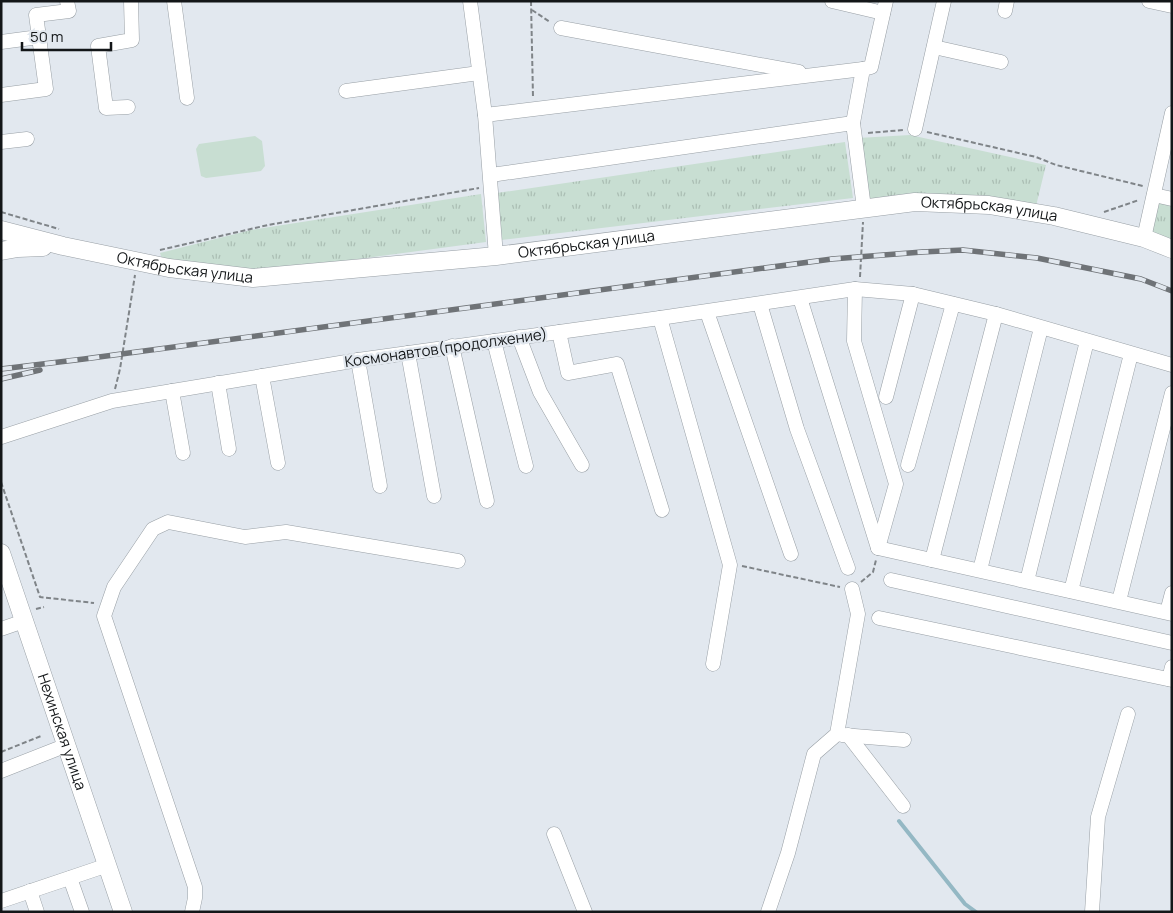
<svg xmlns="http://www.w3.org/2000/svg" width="1173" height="913" font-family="Manrope,sans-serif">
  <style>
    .park { fill: url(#park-tufts) }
    .pitch { fill: #c8ded2 }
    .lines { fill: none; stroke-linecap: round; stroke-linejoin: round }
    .stream { stroke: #94b8c4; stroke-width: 4 }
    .minor-casing { stroke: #989fa5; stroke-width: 15 }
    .major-casing { stroke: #989fa5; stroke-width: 19 }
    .path { stroke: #7f8488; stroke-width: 2; stroke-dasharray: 5 2.5; stroke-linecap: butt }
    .minor { stroke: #fff; stroke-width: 14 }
    .major { stroke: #fff; stroke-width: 18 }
    .rail-casing { stroke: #6f7377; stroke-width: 5.5 }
    .rail { stroke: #e2e8ef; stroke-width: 4; stroke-dasharray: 11; stroke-linecap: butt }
    .labels { text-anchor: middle; stroke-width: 4.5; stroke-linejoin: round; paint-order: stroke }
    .street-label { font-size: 15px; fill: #131618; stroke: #e2e8ef }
  </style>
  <defs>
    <pattern id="park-tufts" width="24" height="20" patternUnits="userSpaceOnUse" patternTransform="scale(1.25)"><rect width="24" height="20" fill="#c8ded2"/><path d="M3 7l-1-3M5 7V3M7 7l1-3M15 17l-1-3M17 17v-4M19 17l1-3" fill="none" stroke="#abbeb4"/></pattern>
  </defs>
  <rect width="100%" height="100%" fill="#e2e8ef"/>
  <g class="park">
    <path d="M 910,135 L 1046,165 L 1036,206 L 914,193 L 868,199 L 858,138 Z"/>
    <path d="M 845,142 L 853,198 L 501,240 L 497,193 Z"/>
    <path d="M 481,194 L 486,242 L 268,271 L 163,262 L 160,253 L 251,230 Z"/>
    <path d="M 1156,199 L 1172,204 L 1172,244 L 1148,236 Z"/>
  </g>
  <path class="pitch" d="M 255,136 L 262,141 L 265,166 L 261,171 L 206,178 L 201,176 L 196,149 L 199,144 Z"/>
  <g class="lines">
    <path class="stream" d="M 899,821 L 965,904 L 976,912"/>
    <g class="minor-casing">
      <g id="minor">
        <path d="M 174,1 L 187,98"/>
        <path d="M 470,1 L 485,115 L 496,256"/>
        <path d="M 832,1 L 883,13"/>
        <path d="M 1149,1 L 1172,6"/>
        <path d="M 1005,11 L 1007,1"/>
        <path d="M 561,28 L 799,72"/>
        <path d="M 1,42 L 39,37"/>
        <path d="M 934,47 L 1001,62"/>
        <path d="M 346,91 L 479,73"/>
        <path d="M 1,95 L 46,89 L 36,15 L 69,11 L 67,1"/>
        <path d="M 128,107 L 106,108 L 98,46 L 132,40 L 131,1"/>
        <path d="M 485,115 L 863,69"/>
        <path d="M 915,129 L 944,1"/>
        <path d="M 1,142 L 27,139"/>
        <path d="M 491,175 L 853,123"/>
        <path d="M 1154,195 L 1172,199"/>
        <path d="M 864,208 L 853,123 L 863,69 L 871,67 L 886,1"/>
        <path d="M 1144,238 L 1172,113"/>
        <path d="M 855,289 L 854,341 L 896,484 L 878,548"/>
        <path d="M 800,298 L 878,548 L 1172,614"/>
        <path d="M 760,304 L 797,429 L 848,568"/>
        <path d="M 707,312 L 791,554"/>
        <path d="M 660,318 L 730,565 L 713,664"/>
        <path d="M 559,332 L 568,373 L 617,364 L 662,510"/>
        <path d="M 519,337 L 540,392 L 582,465"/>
        <path d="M 494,341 L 526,466"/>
        <path d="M 452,346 L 487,501"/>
        <path d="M 408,353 L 434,496"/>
        <path d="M 358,360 L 380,486"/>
        <path d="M 262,376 L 278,463"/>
        <path d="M 218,383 L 229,449"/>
        <path d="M 172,391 L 183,453"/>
        <path d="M 886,397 L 913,294"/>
        <path d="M 1,437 L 112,401 L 358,360 L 660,318 L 855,289 L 913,294 L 996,314 L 1172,365"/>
        <path d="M 908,465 L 953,304"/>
        <path d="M 932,560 L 996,314"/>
        <path d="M 980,570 L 1041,328"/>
        <path d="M 891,580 L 1172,643"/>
        <path d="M 1027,581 L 1087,341"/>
        <path d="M 1071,591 L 1131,354"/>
        <path d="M 1119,601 L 1172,393"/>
        <path d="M 1167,612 L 1172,593"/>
        <path d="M 879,618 L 1172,680"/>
        <path d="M 1,629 L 24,621"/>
        <path d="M 1169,679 L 1172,667"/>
        <path d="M 842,735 L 904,740"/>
        <path d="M 848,735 L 903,806"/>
        <path d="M 1,771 L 67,745"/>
        <path d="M 554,834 L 585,912"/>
        <path d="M 70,878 L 82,912"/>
        <path d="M 30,891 L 37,912"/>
        <path d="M 1,901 L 108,865"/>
        <path d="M 192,912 L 195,898 L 195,887 L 104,616 L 114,587 L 153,529 L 168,522 L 245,537 L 286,532 L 458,561"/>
        <path d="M 768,912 L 788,853 L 814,754 L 837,734 L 858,614 L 852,589"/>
        <path d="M 1092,912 L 1098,817 L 1128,714"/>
      </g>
    </g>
    <g class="major-casing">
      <g id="major">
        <path id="s1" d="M 1,230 L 63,246 L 169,268 L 253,278 L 496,256 L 915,202 L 989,205 L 1054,216 L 1144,238 L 1172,249"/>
        <path d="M 1,251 L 18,248 L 43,247"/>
        <path id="s2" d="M 1,553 L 123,912"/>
      </g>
    </g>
    <g class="path">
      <path d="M 531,1 L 533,97"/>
      <path d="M 532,10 L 550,22"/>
      <path d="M 927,132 L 1036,157 L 1056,165 L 1143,186"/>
      <path d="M 868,133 L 903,130"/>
      <path d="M 1,212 L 59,229"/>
      <path d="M 1104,212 L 1139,200"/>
      <path d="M 160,250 L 268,225 L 479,188"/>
      <path d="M 860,277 L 863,222"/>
      <path d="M 115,389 L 120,369 L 135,275"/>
      <path d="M 1,482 L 40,597 L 94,603"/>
      <path d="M 742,566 L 840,587"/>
      <path d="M 861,582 L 873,572 L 876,560"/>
      <path d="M 36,609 L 44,607"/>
      <path d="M 1,752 L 41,736"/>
    </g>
    <use href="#minor" class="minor"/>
    <use href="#major" class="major"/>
    <g class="rail-casing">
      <g id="rail">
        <path d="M 1,369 L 84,359 L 832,259 L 922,252 L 963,250 L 1037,258 L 1141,279 L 1172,291"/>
        <path d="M 1,379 L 40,370"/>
      </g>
    </g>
    <use href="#rail" class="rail"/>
  </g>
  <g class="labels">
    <g class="street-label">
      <text dy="5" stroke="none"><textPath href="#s1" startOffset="998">Октябрьская улица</textPath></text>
      <text dy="5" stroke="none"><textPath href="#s1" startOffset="592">Октябрьская улица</textPath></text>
      <text dy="5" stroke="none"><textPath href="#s1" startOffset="188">Октябрьская улица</textPath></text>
      <text transform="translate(446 348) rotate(-8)" y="5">Космонавтов(продолжение)</text>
      <text dy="5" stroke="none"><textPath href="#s2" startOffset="189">Нехинская улица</textPath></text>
    </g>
  </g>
  <rect width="1173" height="913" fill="none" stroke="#131618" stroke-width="5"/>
  <path d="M22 42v8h89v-8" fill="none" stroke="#131618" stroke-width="2.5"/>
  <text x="30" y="42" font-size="15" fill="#131618" stroke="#e2e8ef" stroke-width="4" paint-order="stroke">50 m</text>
</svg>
